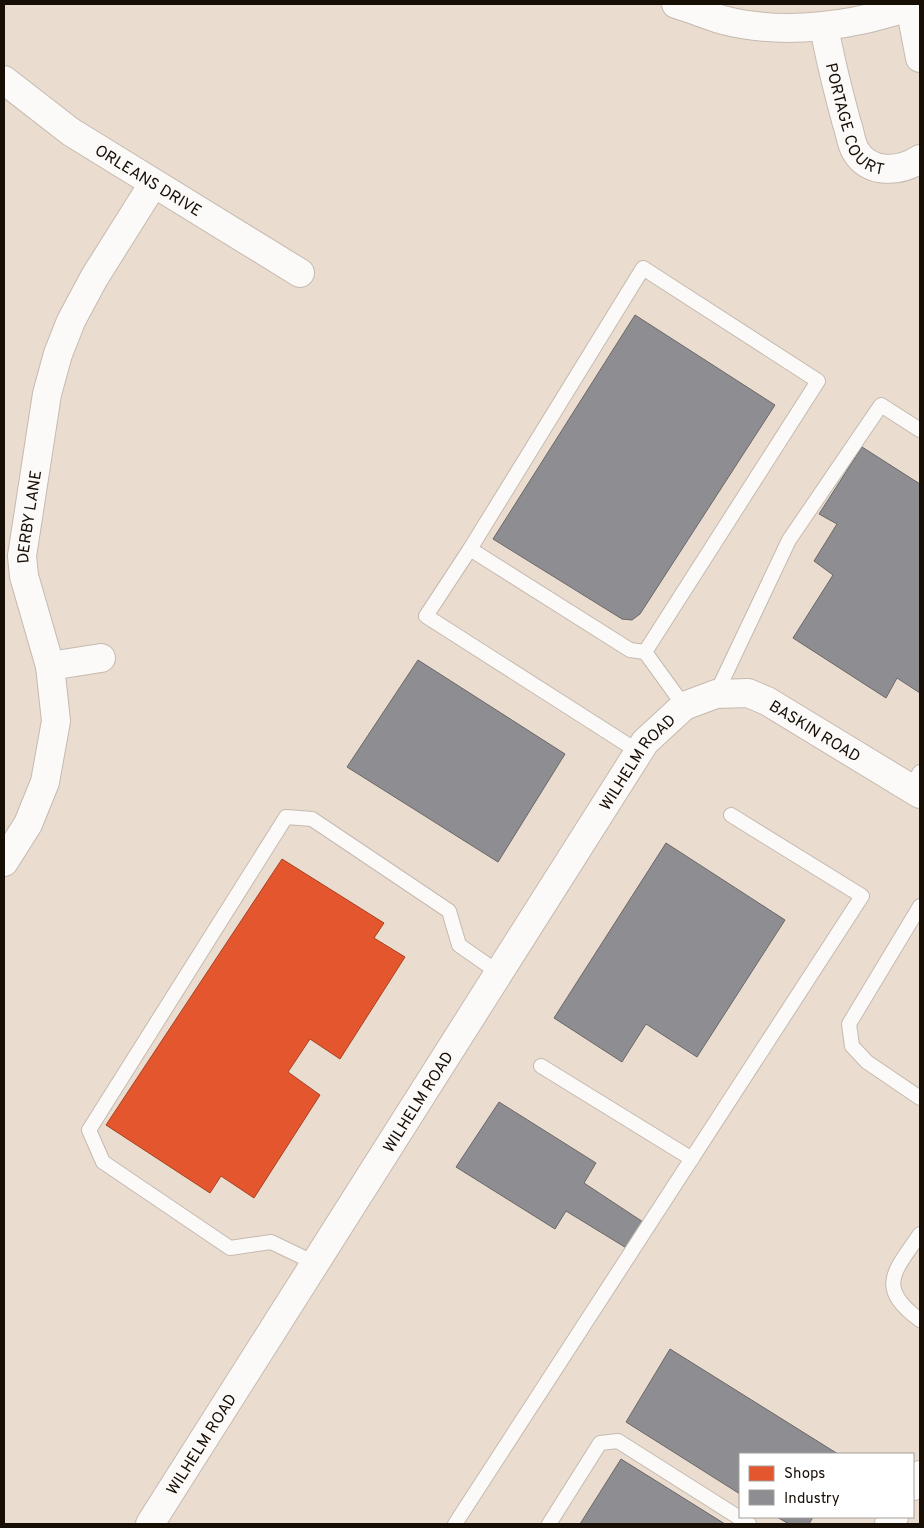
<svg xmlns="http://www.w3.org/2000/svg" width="924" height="1528" font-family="Overpass,sans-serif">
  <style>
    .shops { fill: #e4572e; stroke: #a64122 }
    .industry { fill: #8d8d92; stroke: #6a6768 }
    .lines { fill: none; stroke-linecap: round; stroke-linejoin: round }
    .lane-casing { stroke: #c5bab0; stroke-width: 16 }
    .street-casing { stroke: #c5bab0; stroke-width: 30 }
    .lane { stroke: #fcfaf8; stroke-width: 14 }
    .street { stroke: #fcfaf8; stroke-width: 28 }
    .labels { text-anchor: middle; stroke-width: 5; stroke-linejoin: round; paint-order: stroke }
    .street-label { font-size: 16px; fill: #170e06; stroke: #fff }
  </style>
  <rect width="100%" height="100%" fill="#eadccf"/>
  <path class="shops" d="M 282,859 L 384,923 L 374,938 L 405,957 L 340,1059 L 310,1039 L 288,1072 L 320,1095 L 254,1198 L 221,1176 L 210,1193 L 106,1125 Z"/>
  <g class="industry">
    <path d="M 635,315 L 775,405 L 640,614 L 632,620 L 622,619 L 493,539 Z"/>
    <path d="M 862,447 L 920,484 L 920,693 L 897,678 L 886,698 L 793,638 L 833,575 L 814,561 L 837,524 L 819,514 Z"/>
    <path d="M 418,660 L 565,754 L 498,862 L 347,767 Z"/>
    <path d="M 666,843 L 785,920 L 697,1057 L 646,1024 L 622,1062 L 554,1018 Z"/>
    <path d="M 499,1102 L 596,1163 L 584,1183 L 643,1222 L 628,1249 L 566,1211 L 555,1229 L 456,1167 Z"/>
    <path d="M 670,1349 L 838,1454 L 740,1454 L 740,1494 L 626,1422 Z"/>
    <path d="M 621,1459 L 725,1524 L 580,1524 Z"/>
    <path d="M 777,1517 L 813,1517 L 809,1524 L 789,1524 Z"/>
  </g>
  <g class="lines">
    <g class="lane-casing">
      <g id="lane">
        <path d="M 470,549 L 426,616 L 639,752"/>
        <path d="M 645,652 L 818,381 L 643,268 L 470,549 L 630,650 L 645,652 L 684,706"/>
        <path d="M 716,694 L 789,540 L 881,405 L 920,430"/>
        <path d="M 910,788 L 920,772"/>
        <path d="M 920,906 L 849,1024 L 852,1046 L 867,1062 L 920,1098"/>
        <path d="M 541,1066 L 692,1159"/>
        <path d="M 920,1234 C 895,1271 875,1287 920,1320"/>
        <path d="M 315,1263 L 271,1242 L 230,1248 L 103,1162 L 89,1130 L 286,817 L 312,819 L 449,911 L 459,945 L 499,973"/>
        <path d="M 455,1524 L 862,896 L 731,815"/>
        <path d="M 549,1524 L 600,1443 L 618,1441 L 749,1524"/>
      </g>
    </g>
    <g class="street-casing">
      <g id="street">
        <path d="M 676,4 C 692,9 707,15 723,20 C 784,36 858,26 916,4"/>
        <path d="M 910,6 L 920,58"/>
        <path id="s1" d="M 824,26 C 830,60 838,91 847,124 C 850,132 851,143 855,150 C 869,175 900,172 920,159"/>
        <path id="s2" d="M 4,80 L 71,132 L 300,273"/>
        <path d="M 50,666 L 101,658"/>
        <path id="s3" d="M 4,862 L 28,824 L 45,782 L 56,721 L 50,666 L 24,576 L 22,556 L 47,394 L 58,354 L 71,321 L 94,278 L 153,184"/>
        <path d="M 913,1486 L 920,1475"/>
        <path id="s4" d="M 150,1524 L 645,742 L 684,706 L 716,694 L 748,693 L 767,701 L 920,794"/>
        <path d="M 889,1524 L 894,1517"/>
      </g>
    </g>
    <use href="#lane" class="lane"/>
    <use href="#street" class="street"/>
  </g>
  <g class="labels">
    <g class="street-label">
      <text dy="6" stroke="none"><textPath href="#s1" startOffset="101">PORTAGE COURT</textPath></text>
      <text dy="6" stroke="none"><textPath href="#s2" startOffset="176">ORLEANS DRIVE</textPath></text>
      <text dy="6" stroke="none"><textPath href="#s3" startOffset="361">DERBY LANE</textPath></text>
      <text dy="6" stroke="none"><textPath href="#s4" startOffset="1122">BASKIN ROAD</textPath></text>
      <text dy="6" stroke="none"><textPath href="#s4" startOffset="905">WILHELM ROAD</textPath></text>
      <text dy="6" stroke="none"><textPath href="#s4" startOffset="500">WILHELM ROAD</textPath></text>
      <text dy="6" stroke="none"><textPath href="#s4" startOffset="95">WILHELM ROAD</textPath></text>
    </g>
  </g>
  <rect width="924" height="1528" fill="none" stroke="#170e06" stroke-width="10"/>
  <rect x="739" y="1453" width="175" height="65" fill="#ffffff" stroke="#a29f9b"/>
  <rect x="749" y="1466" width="25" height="15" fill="#e4572e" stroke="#a29f9b"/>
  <text x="784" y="1478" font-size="15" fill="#170e06">Shops</text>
  <rect x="749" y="1490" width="25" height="15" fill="#8d8d92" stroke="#a29f9b"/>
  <text x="784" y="1503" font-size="15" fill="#170e06">Industry</text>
</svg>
